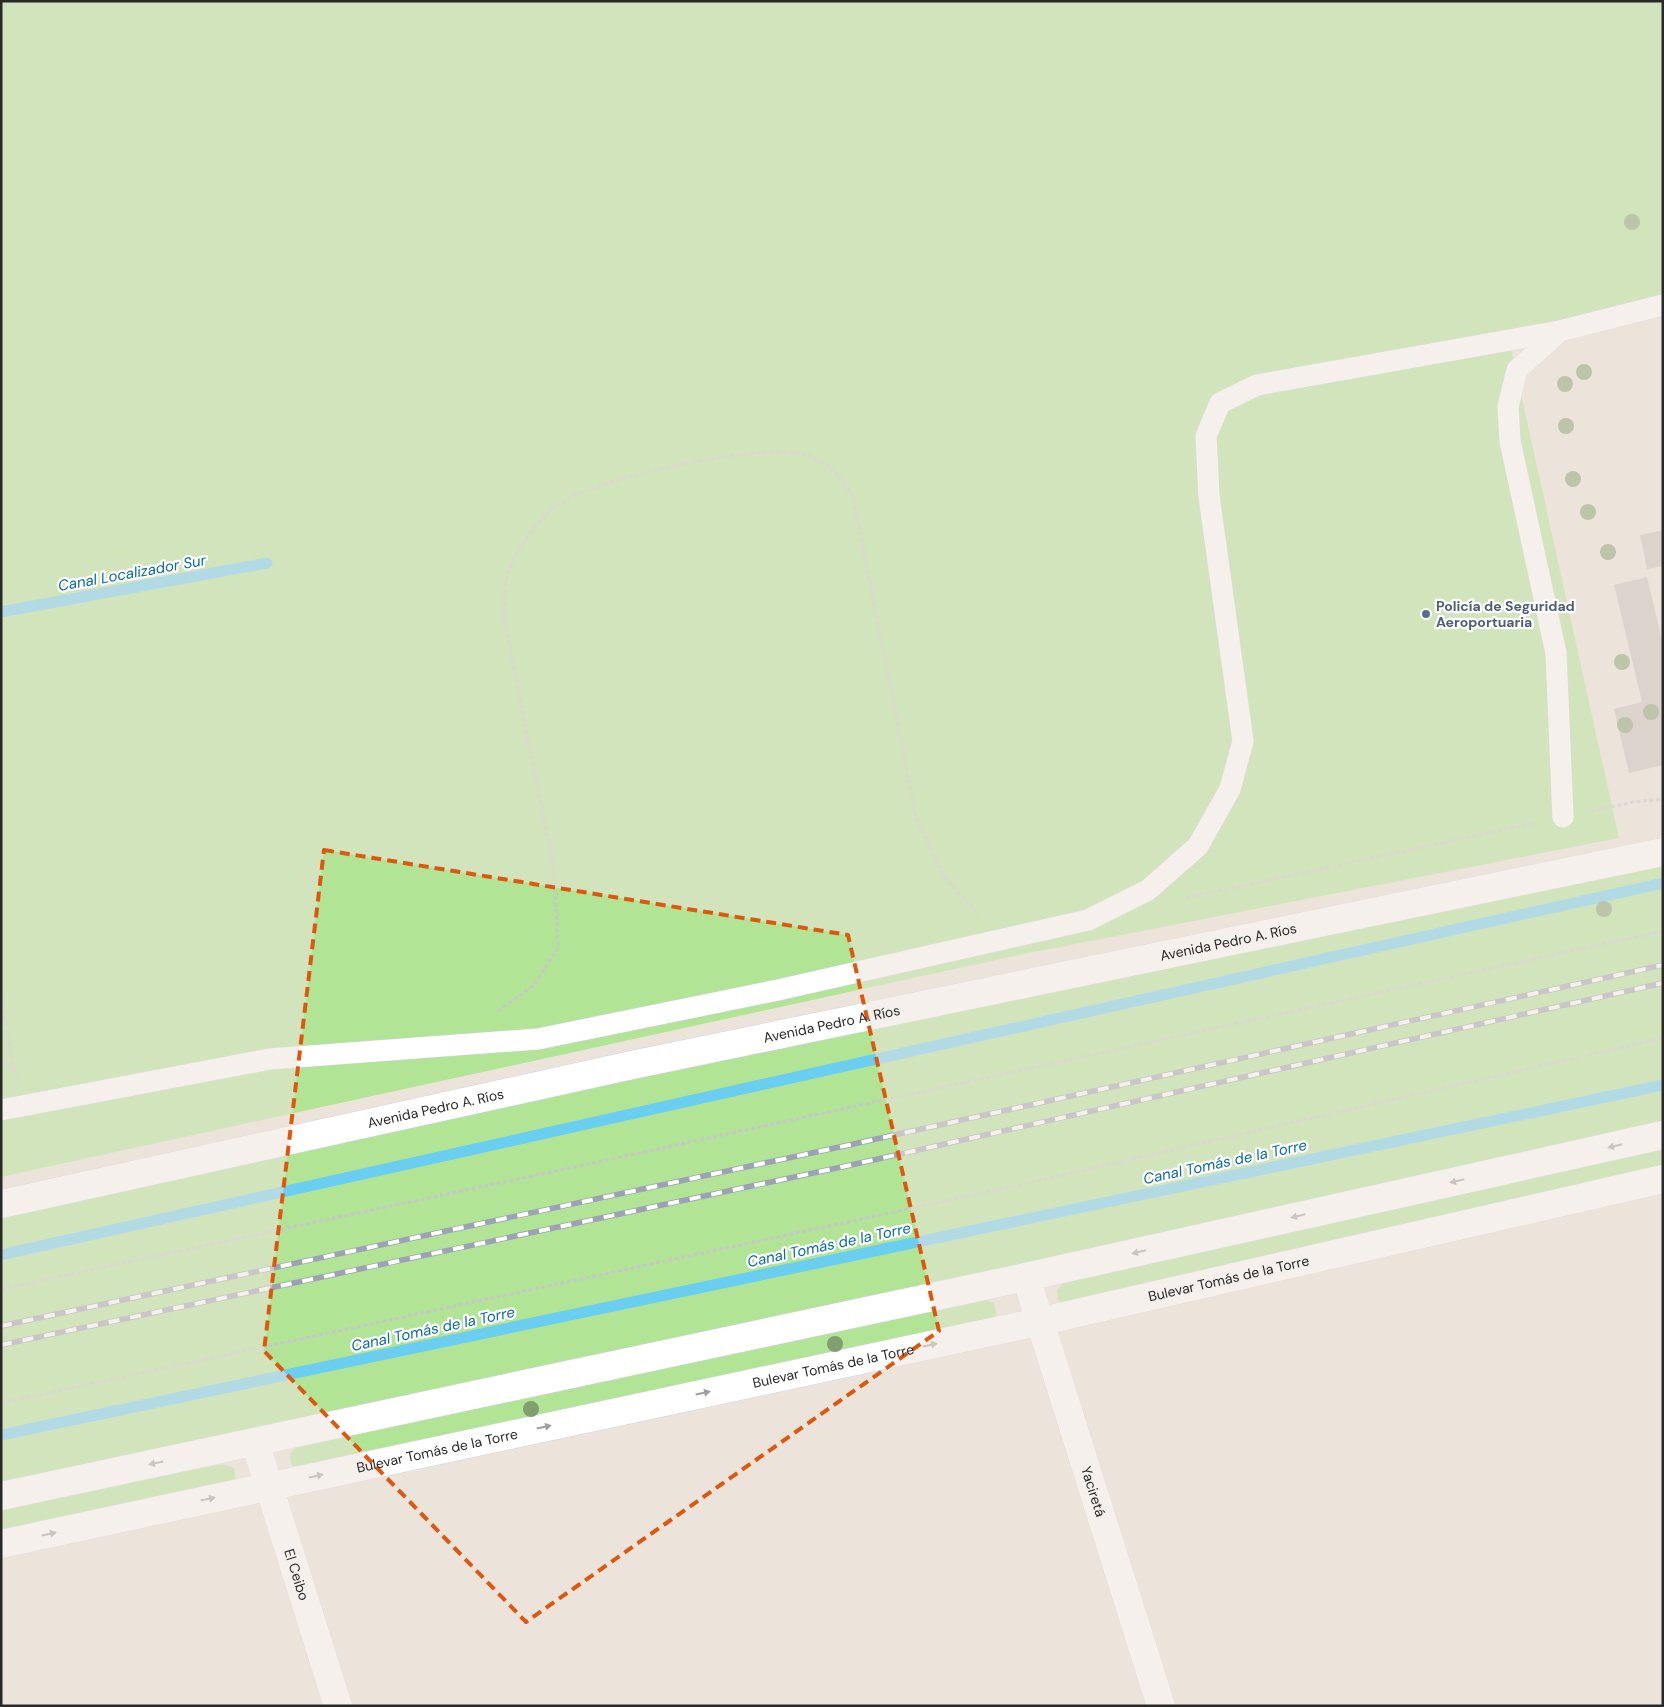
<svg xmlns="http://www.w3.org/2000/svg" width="1664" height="1707" font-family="'DM Sans',sans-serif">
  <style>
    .green { fill: #b1e495 }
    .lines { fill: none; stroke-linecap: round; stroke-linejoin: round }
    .stream { stroke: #6acef1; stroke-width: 11 }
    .building { fill: #c7c1ba }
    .lane-casing { stroke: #d0d3e2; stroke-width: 22 }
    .street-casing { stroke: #d0d3e2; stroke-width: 29 }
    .secondary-casing { stroke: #d0d3e2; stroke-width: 29 }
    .path { stroke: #c7c7c7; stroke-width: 3; stroke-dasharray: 4 2.5; stroke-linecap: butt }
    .lane { stroke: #fff; stroke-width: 21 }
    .street { stroke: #fff; stroke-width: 28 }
    .secondary { stroke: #fff; stroke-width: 28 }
    .rail-casing { stroke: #9da1b4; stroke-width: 5.5 }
    .rail { stroke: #fff; stroke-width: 4; stroke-dasharray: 11; stroke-linecap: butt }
    .tree { fill: #819f6f }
    .oneway { fill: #9f9f9f }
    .marked { fill: none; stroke: #de570d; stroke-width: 4; stroke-dasharray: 10 6; stroke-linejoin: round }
    .service-dot { fill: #5c6f8a; stroke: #fff; stroke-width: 2 }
    .labels { text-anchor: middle; stroke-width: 4.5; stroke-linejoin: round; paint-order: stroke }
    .service-label { font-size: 14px; font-weight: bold; fill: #4e5e75; stroke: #fff; text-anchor: start }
    .street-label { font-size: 14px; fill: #292929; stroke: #fff }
    .water-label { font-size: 15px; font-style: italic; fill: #0a6b9c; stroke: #fff }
  </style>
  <rect width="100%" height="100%" fill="#ece4da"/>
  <g class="green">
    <path d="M 1,1 L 1663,1 L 1663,313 L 1511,349 L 1619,838 L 1014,956 L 1,1177 Z"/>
    <path d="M 1663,852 L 1663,1135 L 1,1496 L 1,1204 Z"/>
    <path d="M 1661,1149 L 1663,1173 L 1066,1306 L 1058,1300 L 1057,1290 L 1064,1282 Z"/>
    <path d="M 983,1299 L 994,1303 L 997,1314 L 988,1323 L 299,1471 L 291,1464 L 290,1454 L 297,1446 Z"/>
    <path d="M 222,1464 L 234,1468 L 236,1480 L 227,1488 L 1,1535 L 1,1510 Z"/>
  </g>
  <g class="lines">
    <g class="stream">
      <path d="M 1,612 L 267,563"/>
      <path d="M 1,1255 L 1663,883"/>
      <path d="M 1,1435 L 1663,1085"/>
    </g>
  </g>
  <g class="building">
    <path d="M 1663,530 L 1663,566 L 1647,569 L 1640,535 Z"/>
    <path d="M 1647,577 L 1663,644 L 1663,765 L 1629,773 L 1614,709 L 1642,702 L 1614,585 Z"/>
  </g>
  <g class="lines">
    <g class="lane-casing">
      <g id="lane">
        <path d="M 1563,817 L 1556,653 L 1510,441 L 1508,407 L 1517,370 L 1560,331 L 1663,305"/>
        <path d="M 1,1110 L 270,1059 L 538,1039 L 778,990 L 1088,920 L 1148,890 L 1198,846 L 1230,789 L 1243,741 L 1209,496 L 1206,436 L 1220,403 L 1257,385 L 1560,331"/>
      </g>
    </g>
    <g class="street-casing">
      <g id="street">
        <path id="s1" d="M 1026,1277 L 1161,1706"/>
        <path id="s2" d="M 255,1442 L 338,1706"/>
      </g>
    </g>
    <g class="secondary-casing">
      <g id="secondary">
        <path id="s3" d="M 1,1204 L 632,1065 L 1663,852"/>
        <path d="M 1,1496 L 1026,1277 L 1663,1135"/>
        <path id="s4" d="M 1,1544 L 1038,1322 L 1663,1179"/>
      </g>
    </g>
    <g class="path">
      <path d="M 1592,811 L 1633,802 L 1663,799"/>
      <path d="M 1186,898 L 1534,823"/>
      <path d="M 1,990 L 13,1068"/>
      <path d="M 498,1011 L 534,985 L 558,948 L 554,871 L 504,618 C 505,605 504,589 507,576 C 515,551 532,529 551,510 C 583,479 768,440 810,456 C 831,465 841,479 853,497 L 916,818 L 944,877 L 978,914"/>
      <path d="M 1,1064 L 13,1068 L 17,1076"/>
      <path d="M 1,1289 L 598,1162 L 1663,931"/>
      <path d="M 1,1403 L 983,1193 L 1663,1038"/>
    </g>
    <use href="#lane" class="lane"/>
    <use href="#street" class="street"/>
    <use href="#secondary" class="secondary"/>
    <g class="rail-casing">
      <g id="rail">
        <path d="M 1,1326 L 849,1145 L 1663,965"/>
        <path d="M 1,1345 L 851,1165 L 1663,983"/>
      </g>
    </g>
    <use href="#rail" class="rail"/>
  </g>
  <g class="tree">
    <circle cx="1632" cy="222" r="8"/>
    <circle cx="1584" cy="372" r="8"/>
    <circle cx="1565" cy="384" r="8"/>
    <circle cx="1566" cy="426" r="8"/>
    <circle cx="1573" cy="479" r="8"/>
    <circle cx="1588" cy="512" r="8"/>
    <circle cx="1608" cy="552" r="8"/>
    <circle cx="1622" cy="662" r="8"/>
    <circle cx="1651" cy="712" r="8"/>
    <circle cx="1625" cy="725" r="8"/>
    <circle cx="1604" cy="909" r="8"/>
    <circle cx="835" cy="1344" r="8"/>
    <circle cx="531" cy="1409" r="8"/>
  </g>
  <defs><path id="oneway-solid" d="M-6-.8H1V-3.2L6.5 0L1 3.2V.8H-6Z" transform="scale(1.25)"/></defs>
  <g class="oneway">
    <use href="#oneway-solid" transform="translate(1615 1146) rotate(167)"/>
    <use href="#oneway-solid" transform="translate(1457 1181) rotate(167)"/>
    <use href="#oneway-solid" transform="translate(1298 1216) rotate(167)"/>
    <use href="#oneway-solid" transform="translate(1139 1252) rotate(167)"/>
    <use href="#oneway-solid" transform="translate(930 1345) rotate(-12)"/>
    <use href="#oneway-solid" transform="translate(703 1393) rotate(-12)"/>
    <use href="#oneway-solid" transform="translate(544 1427) rotate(-12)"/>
    <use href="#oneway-solid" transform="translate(156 1463) rotate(168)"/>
    <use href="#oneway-solid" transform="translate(316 1476) rotate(-12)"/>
    <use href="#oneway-solid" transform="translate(208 1499) rotate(-12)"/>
    <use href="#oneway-solid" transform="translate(49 1534) rotate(-12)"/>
  </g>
  <path d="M0 0H1664V1707H0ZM 324,850 L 848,935 L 939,1331 L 526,1622 L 264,1351 Z" fill="#ece4da" fill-opacity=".55" fill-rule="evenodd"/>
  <path class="marked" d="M 324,850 L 848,935 L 939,1331 L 526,1622 L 264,1351 Z"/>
  <circle class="service-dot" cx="1426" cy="614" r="5"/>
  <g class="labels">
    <g class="service-label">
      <text x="1436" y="611">Policía de Seguridad<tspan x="1436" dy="16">Aeroportuaria</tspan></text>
    </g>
    <g class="street-label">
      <text dy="5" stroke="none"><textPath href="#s3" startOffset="1255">Avenida Pedro A. Ríos</textPath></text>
      <text dy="5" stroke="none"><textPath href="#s3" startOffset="850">Avenida Pedro A. Ríos</textPath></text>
      <text dy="5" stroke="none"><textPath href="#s3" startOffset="445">Avenida Pedro A. Ríos</textPath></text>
      <text dy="5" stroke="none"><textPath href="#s4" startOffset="1256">Bulevar Tomás de la Torre</textPath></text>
      <text dy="5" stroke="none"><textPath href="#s4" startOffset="851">Bulevar Tomás de la Torre</textPath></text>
      <text dy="5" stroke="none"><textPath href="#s4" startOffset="446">Bulevar Tomás de la Torre</textPath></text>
      <text dy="5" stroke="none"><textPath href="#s1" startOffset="225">Yaciretá</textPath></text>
      <text dy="5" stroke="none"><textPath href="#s2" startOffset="139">El Ceibo</textPath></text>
    </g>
    <g class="water-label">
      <text transform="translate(132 573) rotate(-10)" y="5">Canal Localizador Sur</text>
      <text transform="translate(1225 1162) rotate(-12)" y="5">Canal Tomás de la Torre</text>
      <text transform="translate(829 1245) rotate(-12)" y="5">Canal Tomás de la Torre</text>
      <text transform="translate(433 1329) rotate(-12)" y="5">Canal Tomás de la Torre</text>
    </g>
  </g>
  <rect width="1664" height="1707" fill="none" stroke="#292929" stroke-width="5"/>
</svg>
